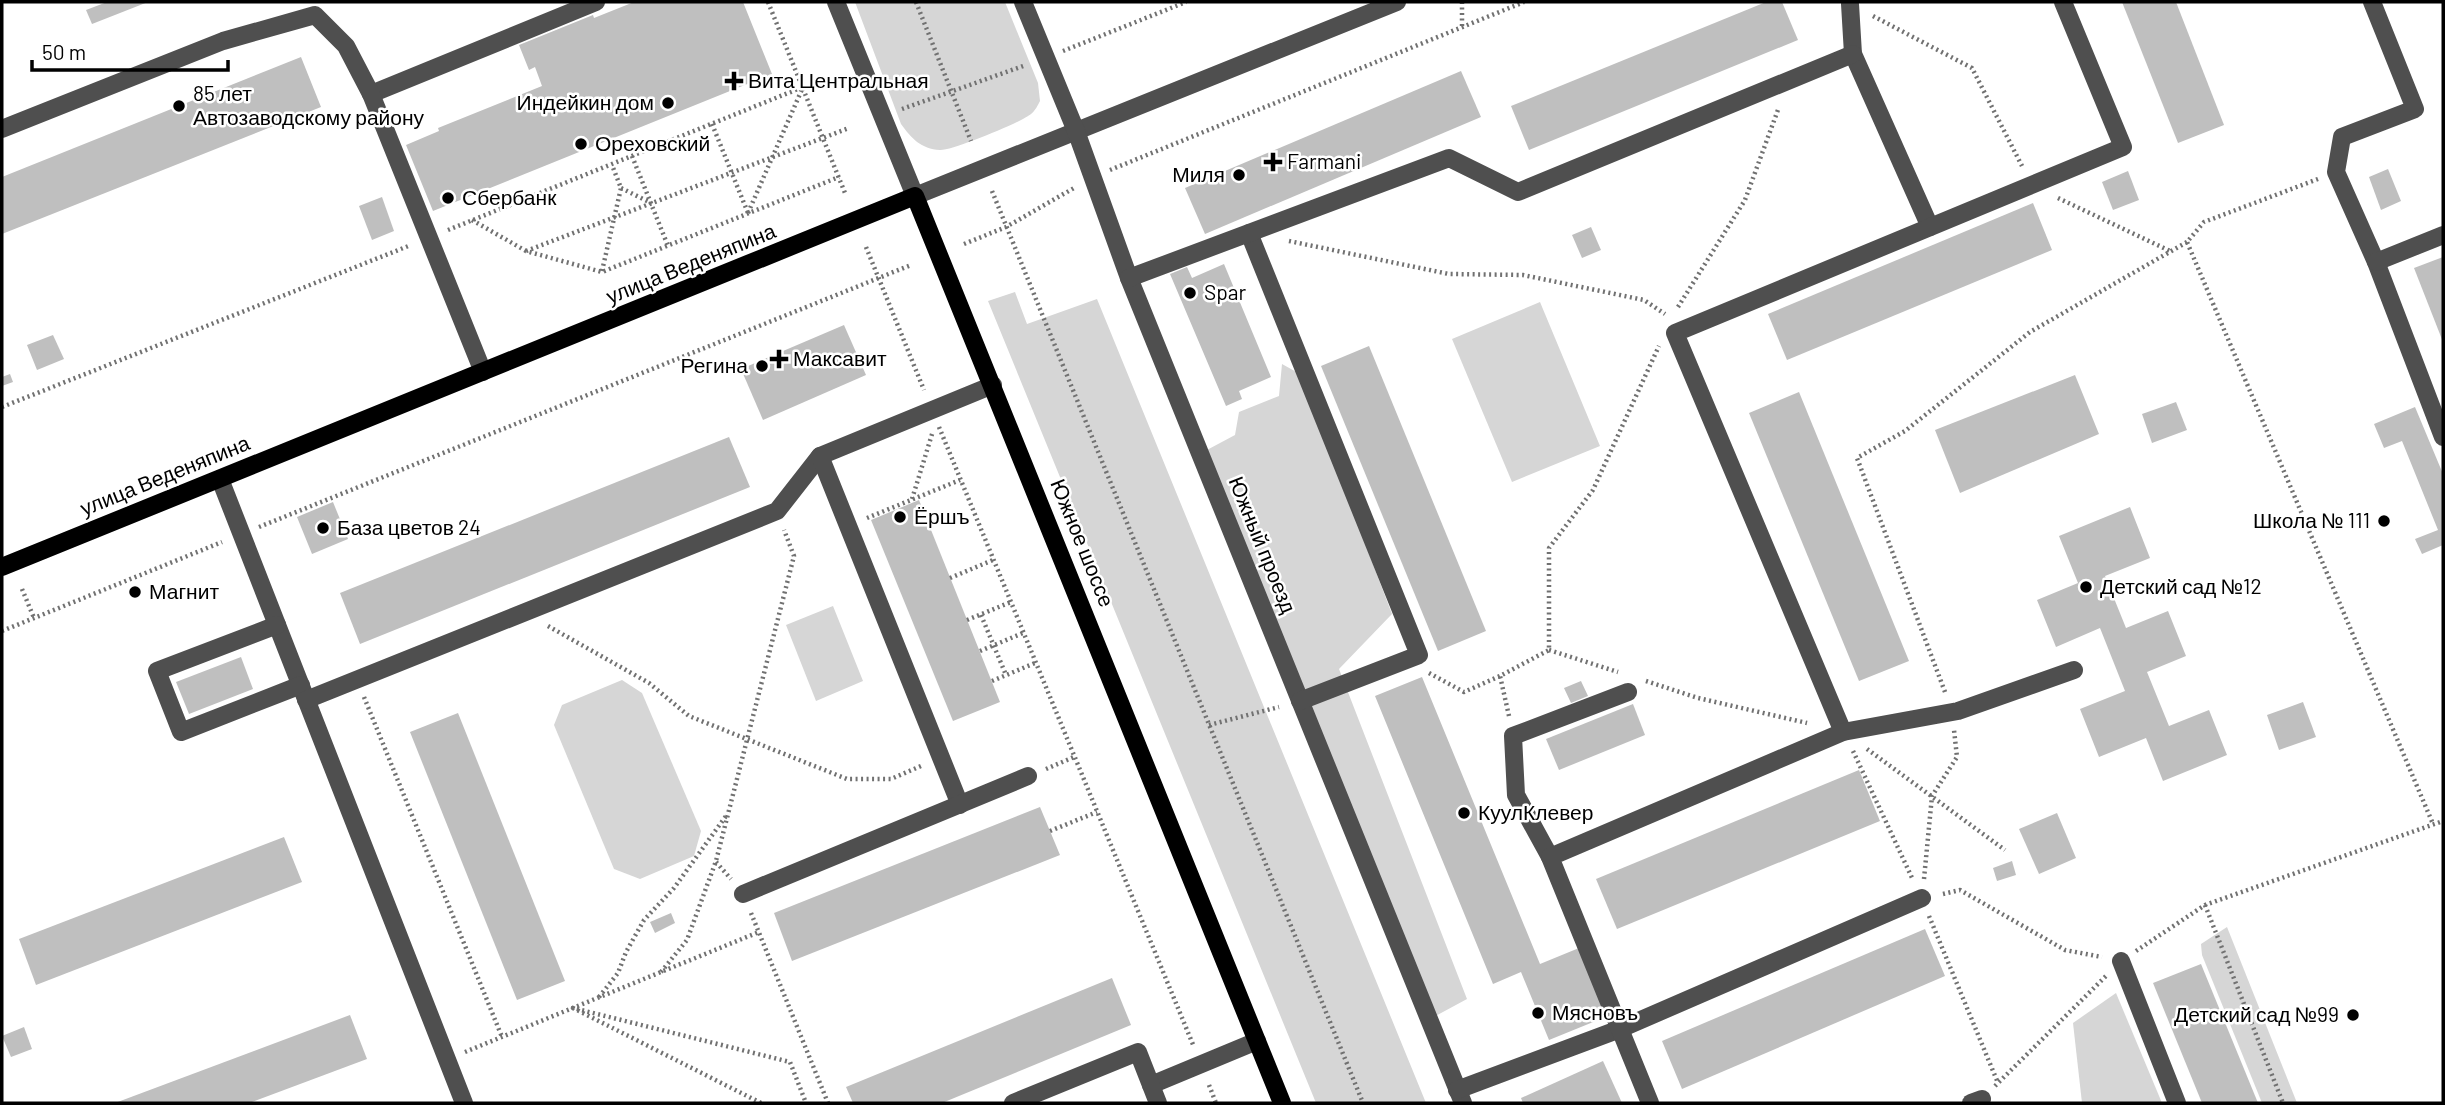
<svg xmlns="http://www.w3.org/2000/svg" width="2445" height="1105" font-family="Barlow,sans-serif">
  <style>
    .green { fill: #d6d6d6 }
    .building { fill: #bfbfbf }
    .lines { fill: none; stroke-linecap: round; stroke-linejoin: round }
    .path { stroke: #717171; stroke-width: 4.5; stroke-dasharray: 2 3.5; stroke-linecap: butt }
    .minor { stroke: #4f4f4f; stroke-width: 18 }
    .major { stroke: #000; stroke-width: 18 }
    .poi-dot { fill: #000; stroke: #fff; stroke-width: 2.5 }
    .labels { text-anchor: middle; stroke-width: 5; stroke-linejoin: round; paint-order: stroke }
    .poi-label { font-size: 21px; fill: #000; stroke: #fff; text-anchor: start }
    .street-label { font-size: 21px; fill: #000; stroke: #fff }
  </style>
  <rect width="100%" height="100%" fill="#fff"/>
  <g class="green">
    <path d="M 855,2 L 1005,2 L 1038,83 L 1040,101 C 1038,105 1035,111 1031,114 C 1022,122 951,151 940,150 C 921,149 911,138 901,124 Z"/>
    <path d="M 1015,292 L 1027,324 L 1097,299 L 1426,1103 L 1316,1103 L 988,301 Z"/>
    <path d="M 1540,302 L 1600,446 L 1512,482 L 1452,339 Z"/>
    <path d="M 1282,364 L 1300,374 L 1392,614 L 1339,669 L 1467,999 L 1430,1019 L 1205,451 L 1235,435 L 1239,412 L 1279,396 Z"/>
    <path d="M 833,606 L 863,681 L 816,701 L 786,625 Z"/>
    <path d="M 622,680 L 642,693 L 701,831 L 694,856 L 640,879 L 614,869 L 554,725 L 562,705 Z"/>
    <path d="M 2227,927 L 2297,1103 L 2262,1103 L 2202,955 L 2201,944 Z"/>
    <path d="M 2116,993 L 2162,1103 L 2082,1103 L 2073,1023 Z"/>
  </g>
  <g class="building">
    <path d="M 107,2 L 148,2 L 92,24 L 86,10 Z"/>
    <path d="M 634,2 L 743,2 L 772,74 L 433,211 L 406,145 L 439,131 L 438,128 L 542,86 L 535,67 L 529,70 L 519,45 L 593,15 L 594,18 Z"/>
    <path d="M 1766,2 L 1782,2 L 1798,40 L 1529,150 L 1511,106 Z"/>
    <path d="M 2122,2 L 2176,2 L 2224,125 L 2178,143 Z"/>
    <path d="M 301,57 L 321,107 L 2,234 L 2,177 Z"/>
    <path d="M 1461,71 L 1481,117 L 1205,234 L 1185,188 Z"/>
    <path d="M 2388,169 L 2401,201 L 2381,210 L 2369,177 Z"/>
    <path d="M 2128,171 L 2139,200 L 2113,210 L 2102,182 Z"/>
    <path d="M 382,197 L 394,231 L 372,240 L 359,206 Z"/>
    <path d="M 2033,203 L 2052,250 L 1787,360 L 1768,314 Z"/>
    <path d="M 1591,227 L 1601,250 L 1582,258 L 1572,235 Z"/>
    <path d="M 2443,257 L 2443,342 L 2414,268 Z"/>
    <path d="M 1224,264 L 1271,377 L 1239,391 L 1242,399 L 1226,406 L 1170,274 L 1187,267 L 1192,278 Z"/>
    <path d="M 844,325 L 866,375 L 763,420 L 741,369 Z"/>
    <path d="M 53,335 L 64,359 L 37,370 L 27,345 Z"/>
    <path d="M 1369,346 L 1486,631 L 1438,651 L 1321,366 Z"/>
    <path d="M 10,374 L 13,382 L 2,386 L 2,377 Z"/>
    <path d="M 2075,375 L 2099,434 L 1960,493 L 1935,430 Z"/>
    <path d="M 1799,392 L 1909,661 L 1859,681 L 1749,413 Z"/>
    <path d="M 2176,402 L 2187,430 L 2152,443 L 2142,414 Z"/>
    <path d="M 2415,407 L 2443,474 L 2443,545 L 2422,554 L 2415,539 L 2438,530 L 2402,441 L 2384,448 L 2374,424 Z"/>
    <path d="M 729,437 L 750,487 L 360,644 L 340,593 Z"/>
    <path d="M 919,500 L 1000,702 L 953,721 L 871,520 Z"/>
    <path d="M 333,502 L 348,539 L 312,554 L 297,517 Z"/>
    <path d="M 2130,507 L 2150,558 L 2105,576 L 2126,628 L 2168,611 L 2186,656 L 2147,672 L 2169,726 L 2209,710 L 2227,755 L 2163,781 L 2146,738 L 2099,757 L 2080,709 L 2125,691 L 2100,628 L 2056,647 L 2037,600 L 2078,583 L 2059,536 Z"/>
    <path d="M 241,657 L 253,689 L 189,714 L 176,682 Z"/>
    <path d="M 1422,677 L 1540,964 L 1579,948 L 1608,1016 L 1549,1040 L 1521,972 L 1493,984 L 1375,696 Z"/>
    <path d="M 1581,681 L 1588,696 L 1571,703 L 1564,688 Z"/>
    <path d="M 2303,702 L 2316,737 L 2279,750 L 2267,715 Z"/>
    <path d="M 1633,704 L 1645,735 L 1559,770 L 1546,739 Z"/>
    <path d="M 458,713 L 565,981 L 517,1000 L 410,732 Z"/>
    <path d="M 1859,770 L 1880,821 L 1617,929 L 1596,879 Z"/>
    <path d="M 1040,807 L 1060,855 L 792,961 L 774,913 Z"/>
    <path d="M 2057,813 L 2076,858 L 2039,874 L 2019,829 Z"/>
    <path d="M 284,837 L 302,882 L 36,985 L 19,939 Z"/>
    <path d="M 2012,861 L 2016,875 L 1997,881 L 1993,868 Z"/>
    <path d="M 671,913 L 675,923 L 655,933 L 650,922 Z"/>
    <path d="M 1925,929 L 1945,976 L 1682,1089 L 1662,1041 Z"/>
    <path d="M 2201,964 L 2258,1103 L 2202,1103 L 2153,983 Z"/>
    <path d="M 1112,978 L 1131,1025 L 942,1103 L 853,1103 L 846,1087 Z"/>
    <path d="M 350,1015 L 367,1059 L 249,1103 L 115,1103 Z"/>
    <path d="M 24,1027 L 32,1049 L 11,1057 L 2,1036 Z"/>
    <path d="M 1603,1061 L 1622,1103 L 1523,1103 L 1521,1098 Z"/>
  </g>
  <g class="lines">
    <g class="path">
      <path d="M 768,2 L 845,193"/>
      <path d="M 916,2 L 971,141"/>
      <path d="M 1462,2 L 1462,27"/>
      <path d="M 1873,16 L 1972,68 L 2022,166"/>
      <path d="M 1063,51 L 1186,2"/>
      <path d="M 902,109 L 1026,65"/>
      <path d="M 712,124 L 748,213"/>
      <path d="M 632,156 L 668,246"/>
      <path d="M 1110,170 L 1524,2"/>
      <path d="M 2318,179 L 2204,222 L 2187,242 L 2433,824"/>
      <path d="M 621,188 L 651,203"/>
      <path d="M 992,191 L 1363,1103"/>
      <path d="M 2058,198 L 2170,251"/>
      <path d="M 748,213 L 803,87"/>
      <path d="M 472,220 L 526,251 L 602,272 L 839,177"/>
      <path d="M 448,230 L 803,87"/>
      <path d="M 1289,241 L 1449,274 L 1523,275 L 1644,300 L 1665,314"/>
      <path d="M 964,244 L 1006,227 L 1074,188"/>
      <path d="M 866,247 L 924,390"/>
      <path d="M 526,251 L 849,128"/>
      <path d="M 602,271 L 621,188 L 612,165"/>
      <path d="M 1678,307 L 1745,200 L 1779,107"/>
      <path d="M 2,407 L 411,245"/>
      <path d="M 939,427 L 1194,1047"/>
      <path d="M 912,499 L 933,431"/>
      <path d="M 867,518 L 960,480"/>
      <path d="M 259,527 L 911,265"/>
      <path d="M 950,578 L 993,560"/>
      <path d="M 22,589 L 34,618"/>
      <path d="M 981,615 L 1006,675"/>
      <path d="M 967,620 L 1011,602"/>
      <path d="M 548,626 L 649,683 L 689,716 L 847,779 L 891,779 L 921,766"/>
      <path d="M 2,631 L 222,542"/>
      <path d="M 1549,650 L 1618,672"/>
      <path d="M 980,651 L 1023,633"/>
      <path d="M 1429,673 L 1464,692 L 1500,676"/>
      <path d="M 992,681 L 1035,663"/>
      <path d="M 1646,681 L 1698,698 L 1807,723"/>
      <path d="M 1945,692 L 1857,458 L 1905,431 L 2030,332 L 2187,242"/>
      <path d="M 364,697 L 502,1037"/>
      <path d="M 1509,716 L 1500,676 L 1549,650 L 1549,548 L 1593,490 L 1659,346"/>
      <path d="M 1209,725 L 1279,707"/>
      <path d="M 1867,749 L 2005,850"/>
      <path d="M 1853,751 L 1913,880"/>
      <path d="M 1046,769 L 1074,757"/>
      <path d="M 1050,831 L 1097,812"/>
      <path d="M 716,862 L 731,879"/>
      <path d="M 1924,879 L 1932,796 L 1957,757 L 1954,730"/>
      <path d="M 1943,894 L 1960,890 L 2065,950 L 2102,957"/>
      <path d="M 2205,905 L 2283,1103"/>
      <path d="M 751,913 L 828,1103"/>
      <path d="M 1929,916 L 1998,1083"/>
      <path d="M 2136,951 L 2205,905 L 2443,821"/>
      <path d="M 661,972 L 687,940 L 716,861 L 794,556 L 784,530"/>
      <path d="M 599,997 L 618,973 L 626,952 L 644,920 L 674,888 L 726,816"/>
      <path d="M 465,1052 L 759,932"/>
      <path d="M 1209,1085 L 1216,1103"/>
      <path d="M 1995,1086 L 2106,976"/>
      <path d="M 761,1103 L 573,1008 L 790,1062 L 806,1103"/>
    </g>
    <g class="minor">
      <path d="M 836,2 L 915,196 L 1397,2"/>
      <path d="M 1023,2 L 1076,131 L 1129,278 L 1463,1103"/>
      <path d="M 2372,2 L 2415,109 L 2342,137 L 2336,172 L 2376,262 L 2443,437"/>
      <path d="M 1850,4 L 1853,54 L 1930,227"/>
      <path d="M 371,94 L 596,2"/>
      <path d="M 2,129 L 223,41 L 315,15 L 346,46 L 371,94 L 483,372"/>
      <path d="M 1249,233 L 1419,655 L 1300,701"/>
      <path d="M 2376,262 L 2443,235"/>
      <path d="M 1129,278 L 1449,158 L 1518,192 L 1853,54"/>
      <path d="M 220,479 L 464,1103"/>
      <path d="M 277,625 L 157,671 L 181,732 L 301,685"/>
      <path d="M 306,700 L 777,511 L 820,456"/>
      <path d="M 1843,732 L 1675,333 L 2123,147 L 2063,2"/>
      <path d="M 960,805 L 820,456 L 993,385"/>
      <path d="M 1550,857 L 1516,795 L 1513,736 L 1628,692"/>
      <path d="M 743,894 L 1028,776"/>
      <path d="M 2121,961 L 2177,1103"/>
      <path d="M 1151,1085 L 1257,1041"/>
      <path d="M 1457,1090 L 1620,1029 L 1922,898"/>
      <path d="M 1013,1103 L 1138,1052 L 1158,1103"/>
      <path d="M 1650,1103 L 1550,857 L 1843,732 L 1958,711 L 2074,670"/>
      <path d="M 1971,1103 L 1982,1099"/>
    </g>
    <path class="major" d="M 2,567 L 915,196 L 1282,1103"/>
  </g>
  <g class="poi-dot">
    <path d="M730.5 70.5h7v7h7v7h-7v7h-7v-7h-7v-7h7z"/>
    <circle cx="668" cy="103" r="7"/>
    <circle cx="179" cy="106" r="7"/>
    <circle cx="581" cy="144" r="7"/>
    <path d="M1269.5 151.5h7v7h7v7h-7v7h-7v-7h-7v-7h7z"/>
    <circle cx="1239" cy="175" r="7"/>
    <circle cx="448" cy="198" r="7"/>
    <circle cx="1190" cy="293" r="7"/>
    <path d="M775.5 348.5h7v7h7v7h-7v7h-7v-7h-7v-7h7z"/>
    <circle cx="762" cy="366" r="7"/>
    <circle cx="900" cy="517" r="7"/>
    <circle cx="2384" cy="521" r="7"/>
    <circle cx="323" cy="528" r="7"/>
    <circle cx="2086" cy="587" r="7"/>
    <circle cx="135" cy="592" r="7"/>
    <circle cx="1464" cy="813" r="7"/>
    <circle cx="1538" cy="1013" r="7"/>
    <circle cx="2353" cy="1015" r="7"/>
  </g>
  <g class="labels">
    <g class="poi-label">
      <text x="748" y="88">Вита Центральная</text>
      <text x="193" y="101">85 лет<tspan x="193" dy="24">Автозаводскому району</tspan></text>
      <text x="654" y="110" text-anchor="end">Индейкин дом</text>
      <text x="595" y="151">Ореховский</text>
      <text x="1287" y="169">Farmani</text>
      <text x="1225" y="182" text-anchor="end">Миля</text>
      <text x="462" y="205">Сбербанк</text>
      <text x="1204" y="300">Spar</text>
      <text x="793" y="366">Максавит</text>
      <text x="748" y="373" text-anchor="end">Регина</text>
      <text x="914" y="524">Ёршъ</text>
      <text x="2370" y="528" text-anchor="end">Школа № 111</text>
      <text x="337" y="535">База цветов 24</text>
      <text x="2100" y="594">Детский сад №12</text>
      <text x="149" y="599">Магнит</text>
      <text x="1478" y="820">КуулКлевер</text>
      <text x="1552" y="1020">Мясновъ</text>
      <text x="2339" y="1022" text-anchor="end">Детский сад №99</text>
    </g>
    <g class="street-label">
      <text transform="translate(691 264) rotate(-22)" y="7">улица Веденяпина</text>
      <text transform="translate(165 476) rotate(-22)" y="7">улица Веденяпина</text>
      <text transform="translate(1082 543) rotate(68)" y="7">Южное шоссе</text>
      <text transform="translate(1262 545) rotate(68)" y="7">Южный проезд</text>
    </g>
  </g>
  <rect width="2445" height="1105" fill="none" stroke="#000000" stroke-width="7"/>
  <path d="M32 60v10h196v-10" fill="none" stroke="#000000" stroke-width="3.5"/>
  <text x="42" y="60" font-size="21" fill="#000000" stroke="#ffffff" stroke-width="5" paint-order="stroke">50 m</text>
</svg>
